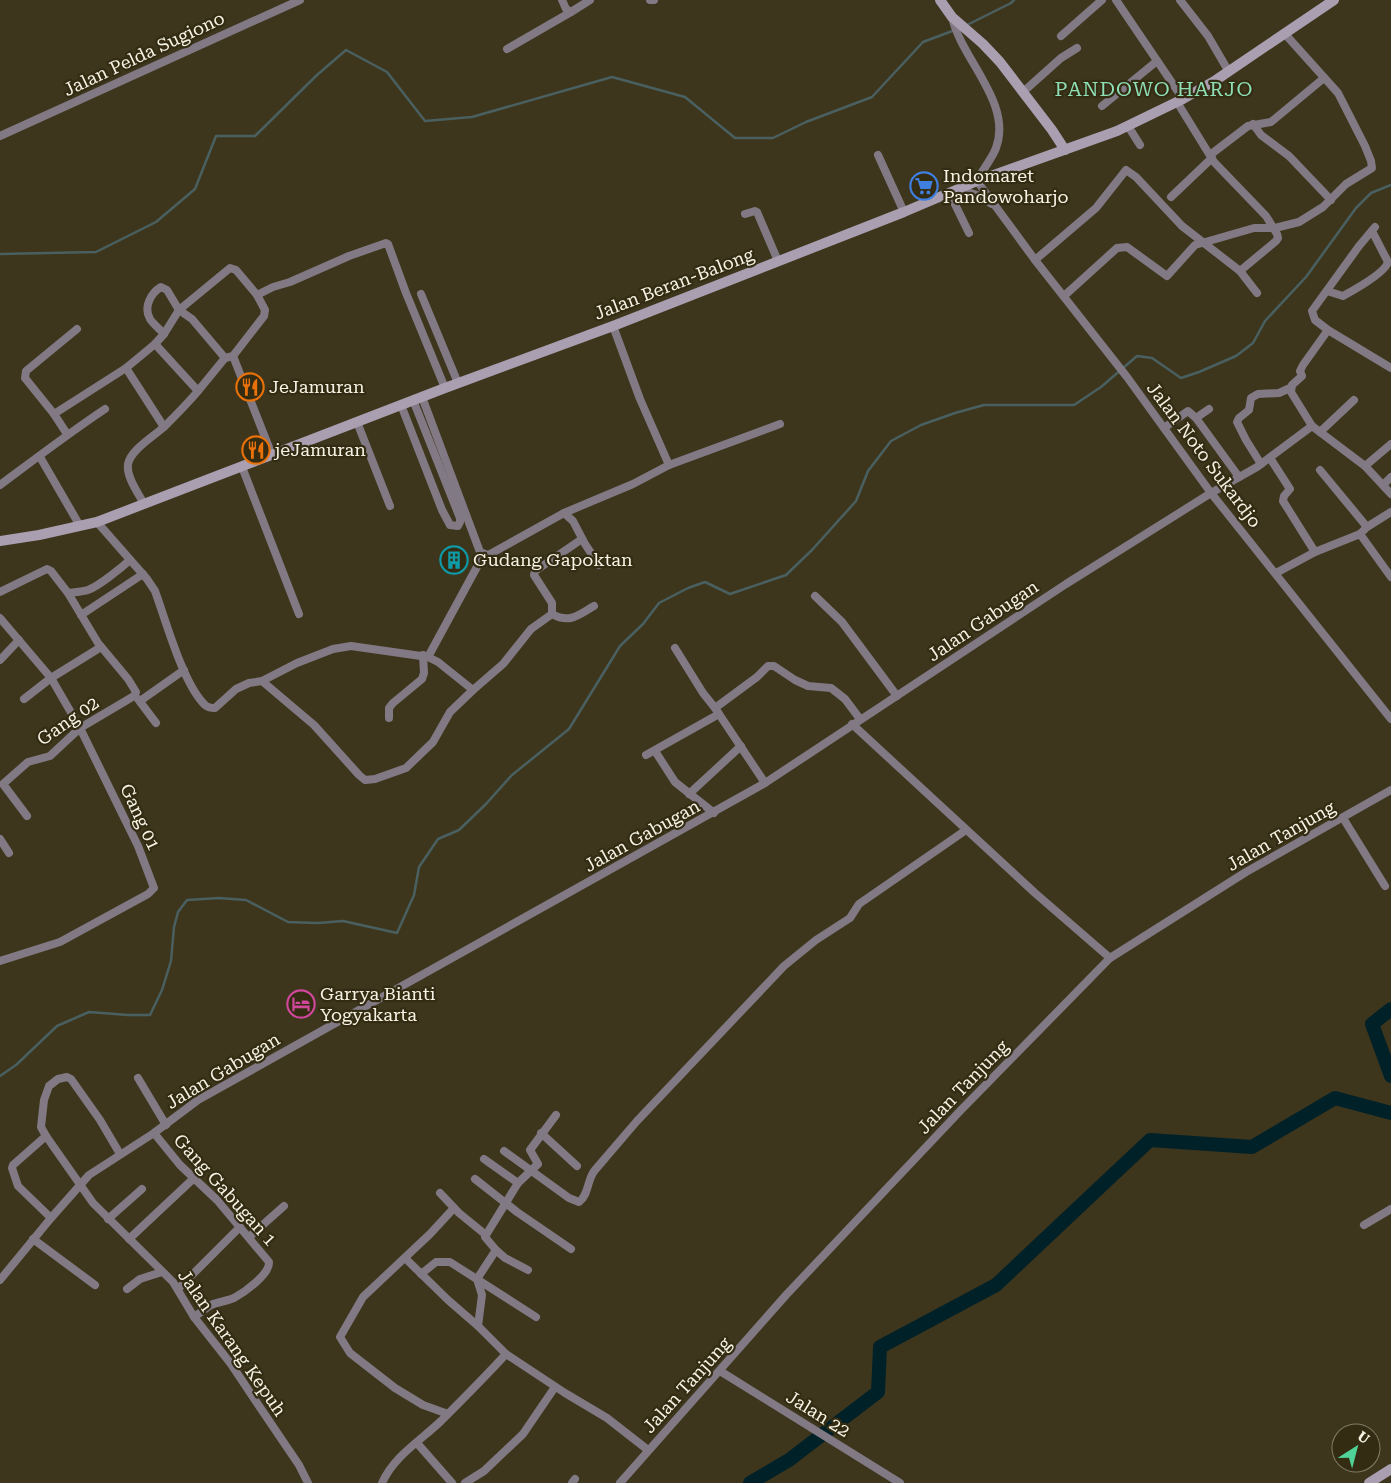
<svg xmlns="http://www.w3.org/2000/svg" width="1391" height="1483" font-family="'Roboto Serif',serif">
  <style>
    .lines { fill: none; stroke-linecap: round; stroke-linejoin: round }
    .stream { stroke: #4a6060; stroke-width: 2.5 }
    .river { stroke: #002128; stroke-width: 14 }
    .street { stroke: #817a84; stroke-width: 8 }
    .secondary { stroke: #aa9fb1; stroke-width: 10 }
    .labels { text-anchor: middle; stroke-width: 4.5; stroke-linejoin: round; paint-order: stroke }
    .street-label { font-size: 18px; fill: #f7f3e4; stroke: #332c13 }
    .poi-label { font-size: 18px; fill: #f7f3e4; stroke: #332c13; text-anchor: start }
    .quarter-label { font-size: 20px; letter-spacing: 1px; fill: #8edfb5; stroke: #332c13 }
  </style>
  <rect width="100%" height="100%" fill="#3d361d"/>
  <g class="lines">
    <g class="stream">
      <path d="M 967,25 L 1011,3 L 1014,0"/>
      <path d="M 0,254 L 96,252 L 156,222 L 195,189 L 216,136 L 255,136 L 317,75 L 346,50 L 387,72 L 425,121 L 472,117 L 612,77 L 685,97 L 735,138 L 773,138 L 806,122 L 872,97 L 923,42 L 955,30"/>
      <path d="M 0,1076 L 16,1065 L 57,1026 L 89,1012 L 128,1015 L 150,1015 L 162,990 L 171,961 L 174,927 L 178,912 L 187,900 L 219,898 L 246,900 L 288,922 L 318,923 L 343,921 L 397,933 L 414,895 L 419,867 L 438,839 L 459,830 L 486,804 L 512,775 L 569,729 L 620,646 L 643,624 L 659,603 L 688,588 L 705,582 L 730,594 L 786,575 L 812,550 L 856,501 L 868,471 L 891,441 L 921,425 L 955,413 L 984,405 L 1074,405 L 1101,387 L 1137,356 L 1152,358 L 1181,378 L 1199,372 L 1236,356 L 1253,343 L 1265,321 L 1306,277 L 1356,208 L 1371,193 L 1391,185"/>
    </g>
    <g class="river">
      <path d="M 1391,1009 L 1372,1024 L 1391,1076"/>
      <path d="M 750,1483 L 789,1460 L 878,1392 L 880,1347 L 996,1285 L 1150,1140 L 1252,1147 L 1335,1098 L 1391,1113"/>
    </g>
    <g class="street">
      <path d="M 562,0 L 566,9 L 571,12 L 590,0"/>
      <path d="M 650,0 L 654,0"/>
      <path d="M 1116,0 L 1183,99"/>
      <path d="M 1180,0 L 1208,36 L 1229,72"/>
      <path d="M 952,17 C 961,59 1013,103 996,148 C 992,159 982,170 977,181 L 1035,260 L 1127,377 L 1211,493 L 1391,719"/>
      <path d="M 1061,36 L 1102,0"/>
      <path d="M 507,49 L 571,12"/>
      <path d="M 1023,92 L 1061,58 L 1077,48"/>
      <path d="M 1177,102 L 1214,162 L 1266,216 L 1277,234 L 1278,238 L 1276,241 L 1240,271"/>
      <path d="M 1102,106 L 1157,61"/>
      <path d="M 1253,124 L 1261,135 L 1289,156 L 1331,200"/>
      <path d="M 1128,126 L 1140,145"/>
      <path d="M 0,136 L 300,0"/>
      <path d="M 878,155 L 904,212"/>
      <path d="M 1210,155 L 1248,126 L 1271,122 L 1324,78"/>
      <path d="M 958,189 L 977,195 L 992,204"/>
      <path d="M 949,192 L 969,233"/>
      <path d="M 1171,197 L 1212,158"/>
      <path d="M 745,214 L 755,211 L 757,212 L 778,261"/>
      <path d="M 1375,227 L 1359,246 L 1312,311 L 1315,320 L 1328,330 L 1391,368"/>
      <path d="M 1035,260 L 1096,208 L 1126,170 L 1136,177 L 1182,226 L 1240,271 L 1257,293"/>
      <path d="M 1327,291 L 1343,296 C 1354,290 1385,273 1388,262 L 1372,231"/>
      <path d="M 421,294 L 458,383"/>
      <path d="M 1064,296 L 1117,248 L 1127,247 L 1167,276 L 1195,245 L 1254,228 L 1275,228 L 1299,222 L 1323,207 L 1346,184 L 1372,168 L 1371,161 L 1365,146 L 1338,93 L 1285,34"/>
      <path d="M 613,326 L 640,399 L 669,465 L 780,424"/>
      <path d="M 1328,330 L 1303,365 L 1300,371 L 1302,376 L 1292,385 L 1291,392 L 1312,426 L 1365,466 L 1391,494"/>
      <path d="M 164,334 C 160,329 153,324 150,319 C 143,307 151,293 161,287 L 167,290 L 179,310 L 192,319 L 225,358 L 233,356 L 264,316 L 265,310 L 257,295"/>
      <path d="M 233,356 L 272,455"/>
      <path d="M 126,368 L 164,427"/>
      <path d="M 198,391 L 225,358"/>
      <path d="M 422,397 L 480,552 L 488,555 L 492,553 L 564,513 L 573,521 L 585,544 L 599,565"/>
      <path d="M 401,405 L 442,510 L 450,525 L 458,526 L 460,522 L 460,518 L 413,400"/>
      <path d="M 1209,409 L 1196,418 L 1239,477"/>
      <path d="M 54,414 L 25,378 L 26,371 L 77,329"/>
      <path d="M 357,422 L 390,506"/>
      <path d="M 1164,428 L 1188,411 L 1196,418"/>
      <path d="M 1320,432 L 1354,400"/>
      <path d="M 67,434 L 54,414 L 126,368 L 155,344 L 164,334 L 179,310 L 230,268 L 236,270 L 257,295 L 273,287 L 290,282 L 349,256 L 386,243 L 388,244 L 406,293 L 445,388"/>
      <path d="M 40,457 L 80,526"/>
      <path d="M 1270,458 L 1290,489 L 1284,496 L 1283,501 L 1315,552"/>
      <path d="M 1261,464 L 1246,440 L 1237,422 L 1239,418 L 1249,410 L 1251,398 L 1258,394 L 1279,393 L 1290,388"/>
      <path d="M 1365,466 L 1391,444"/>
      <path d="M 242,467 L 299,614"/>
      <path d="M 1320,470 L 1367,527"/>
      <path d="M 1384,484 L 1391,477"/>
      <path d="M 0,485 C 35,459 69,433 105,409"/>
      <path d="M 144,504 C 139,494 126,477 128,464 C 131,449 155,436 166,425 C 177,414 188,403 198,391 L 155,344"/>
      <path d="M 564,513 L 633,484 L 669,465"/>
      <path d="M 97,522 L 147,579 L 155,591 C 166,621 183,684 205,705 C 208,708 211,708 215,708 L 236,689 L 249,683 L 262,681 L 297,663 L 333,649 L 351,646 L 428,657 L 438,662 L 473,690 L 503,664 L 531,629 L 552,614 L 552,603 L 534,575 L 535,571 L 582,539"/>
      <path d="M 1360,534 L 1391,577"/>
      <path d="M 1276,573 L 1315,552 L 1360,534 L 1367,527 L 1391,512"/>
      <path d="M 0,592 L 47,569 L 51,571 L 68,593 C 75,592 82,592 88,590 C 99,586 121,568 130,560"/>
      <path d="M 815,596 L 842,622 L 897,696"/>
      <path d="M 552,614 C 570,624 578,615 594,606"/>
      <path d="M 81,615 L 143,574"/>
      <path d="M 0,618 L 51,678 L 80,728 L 138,846 L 154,888 L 148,894 L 60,942 L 0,961"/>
      <path d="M 675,648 L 703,693 L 715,708"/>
      <path d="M 428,657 L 484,554"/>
      <path d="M 0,660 L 19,640"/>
      <path d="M 262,681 L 314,725 L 359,775 L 365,780 L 375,779 L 406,768 L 433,742 L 450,712 L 473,690"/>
      <path d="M 24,699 L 51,678 L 101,647"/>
      <path d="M 138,699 L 156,723"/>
      <path d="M 140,701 L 184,670"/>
      <path d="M 389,718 L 389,708 L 393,703 L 422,679 L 424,673 L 423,655"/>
      <path d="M 852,724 L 1035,893 L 1110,958"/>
      <path d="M 655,751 L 675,782 L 714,813"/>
      <path d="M 646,755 L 719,714"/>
      <path d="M 765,783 L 715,708 L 757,677 L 768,666 L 774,666 L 795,680 L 808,686 L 831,688 L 845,699 L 860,719"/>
      <path d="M 689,794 L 741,746"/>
      <path d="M 27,816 L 3,784 L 28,762 L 50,756 L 80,728 L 134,696 L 136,692 L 128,679 L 98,643 L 68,593"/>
      <path d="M 1343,818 L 1385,886"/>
      <path d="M 0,839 L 9,853"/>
      <path d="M 138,1078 L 166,1125"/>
      <path d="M 154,1133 L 180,1165 L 217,1200 L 269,1262 C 270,1274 245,1292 234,1298 C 227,1301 218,1302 211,1305 C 205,1309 200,1313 194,1317"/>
      <path d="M 541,1133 L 577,1166"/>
      <path d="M 46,1136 L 13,1165 L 12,1168 L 18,1186 L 51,1218"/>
      <path d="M 504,1151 L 569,1198 L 579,1202 C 589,1195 587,1179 595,1170 L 637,1121 L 784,966 L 816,940 L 850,918 L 859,904 L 966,830"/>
      <path d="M 120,1154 L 100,1120 L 71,1079 L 67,1077 L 58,1079 L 49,1086 L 44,1100 L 41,1127 L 46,1136 L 93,1203 L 173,1282 L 194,1317 L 231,1364 L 255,1400 L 299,1465 L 308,1483"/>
      <path d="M 484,1159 L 518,1183"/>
      <path d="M 475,1179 L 517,1212 L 571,1249"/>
      <path d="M 440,1193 L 459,1213 L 486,1235"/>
      <path d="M 108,1219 L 142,1189"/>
      <path d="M 1364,1225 L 1391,1209"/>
      <path d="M 249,1237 L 284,1206"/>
      <path d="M 33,1239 L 95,1285"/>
      <path d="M 129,1239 L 193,1179"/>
      <path d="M 496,1250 L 505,1258 L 528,1270"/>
      <path d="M 405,1258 L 448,1300 L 478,1326"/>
      <path d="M 421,1274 L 436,1262 L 450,1262 L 536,1317"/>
      <path d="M 0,1280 L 51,1218 L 89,1175 L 154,1133 L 198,1100 L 765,783 L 1066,584 L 1211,493 L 1257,467 L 1312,426"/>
      <path d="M 127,1289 L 140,1279 L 162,1272"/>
      <path d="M 178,1289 L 240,1227"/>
      <path d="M 506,1354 L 565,1393 L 607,1418 L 648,1450"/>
      <path d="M 720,1371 L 900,1483"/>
      <path d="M 448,1414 L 423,1405 L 395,1388 L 350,1353 L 340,1337 L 363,1297 L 430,1234 L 454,1208"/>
      <path d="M 417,1443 L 452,1483"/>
      <path d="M 382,1483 C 394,1456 420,1441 441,1421 C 463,1399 485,1377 506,1354 L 478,1326 L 482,1295 L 477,1279 L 496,1250 L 485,1237 L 486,1235 L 518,1183 L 538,1164 L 530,1150 L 556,1115"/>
      <path d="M 465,1483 L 484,1471 L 523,1434 L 555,1387"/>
      <path d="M 572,1483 L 575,1479"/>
      <path d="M 620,1483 L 787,1294 L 961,1110 L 1110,958 L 1246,872 L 1391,790"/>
    </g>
    <g class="secondary">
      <path d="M 940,0 L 952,17 L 983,44 L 1000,62 L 1052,130 L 1065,150"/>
      <path d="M 0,541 L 39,535 L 97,522 L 445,388 L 613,326 L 904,212 L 977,181 L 1117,131 L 1183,99 L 1216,80 L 1334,0"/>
      <path d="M 1369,1483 L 1391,1469"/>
    </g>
  </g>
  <defs>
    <g id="supermarket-ring" transform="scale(1.4375)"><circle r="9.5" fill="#332c13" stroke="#3f7fe0" stroke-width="1.5"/><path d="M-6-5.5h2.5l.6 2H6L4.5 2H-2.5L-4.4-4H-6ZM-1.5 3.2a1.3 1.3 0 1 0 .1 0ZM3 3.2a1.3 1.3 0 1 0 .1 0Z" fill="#3f7fe0"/></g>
    <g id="restaurant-ring" transform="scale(1.4375)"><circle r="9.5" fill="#332c13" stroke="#e8710a" stroke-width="1.5"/><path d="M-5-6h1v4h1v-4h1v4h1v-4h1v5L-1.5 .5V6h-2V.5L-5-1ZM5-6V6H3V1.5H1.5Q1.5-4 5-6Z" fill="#e8710a"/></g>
    <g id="building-ring" transform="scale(1.4375)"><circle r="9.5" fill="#332c13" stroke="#0f9aa8" stroke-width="1.5"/><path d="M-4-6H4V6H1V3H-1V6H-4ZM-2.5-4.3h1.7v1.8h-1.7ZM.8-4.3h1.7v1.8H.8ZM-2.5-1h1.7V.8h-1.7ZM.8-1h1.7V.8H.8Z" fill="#0f9aa8"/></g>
    <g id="hotel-ring" transform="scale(1.4375)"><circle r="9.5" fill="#332c13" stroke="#d1479c" stroke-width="1.5"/><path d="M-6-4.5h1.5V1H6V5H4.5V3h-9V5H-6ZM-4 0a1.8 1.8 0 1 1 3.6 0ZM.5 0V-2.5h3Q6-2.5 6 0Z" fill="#d1479c"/></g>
  </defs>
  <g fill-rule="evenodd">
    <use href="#supermarket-ring" x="924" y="186"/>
    <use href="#restaurant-ring" x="250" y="387"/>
    <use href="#restaurant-ring" x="256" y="450"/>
    <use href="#building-ring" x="454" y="560"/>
    <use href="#hotel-ring" x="301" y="1004"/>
  </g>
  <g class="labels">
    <g class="street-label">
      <text transform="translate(144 54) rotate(-25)" y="6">Jalan Pelda Sugiono</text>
      <text transform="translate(674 284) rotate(-21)" y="6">Jalan Beran-Balong</text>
      <text transform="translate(1204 455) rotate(53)" y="6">Jalan Noto Sukardjo</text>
      <text transform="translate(983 621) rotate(-34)" y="6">Jalan Gabugan</text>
      <text transform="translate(68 721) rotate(-35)" y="6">Gang 02</text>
      <text transform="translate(140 817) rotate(65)" y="6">Gang 01</text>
      <text transform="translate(642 836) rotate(-29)" y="6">Jalan Gabugan</text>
      <text transform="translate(1281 836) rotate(-30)" y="6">Jalan Tanjung</text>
      <text transform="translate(223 1071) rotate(-31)" y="6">Jalan Gabugan</text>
      <text transform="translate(963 1087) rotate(-46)" y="6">Jalan Tanjung</text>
      <text transform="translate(225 1190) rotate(48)" y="6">Gang Gabugan 1</text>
      <text transform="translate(232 1343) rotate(55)" y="6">Jalan Karang Kepuh</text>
      <text transform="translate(687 1385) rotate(-48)" y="6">Jalan Tanjung</text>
      <text transform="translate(818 1414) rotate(32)" y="6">Jalan 22</text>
    </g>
    <g class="poi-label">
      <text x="943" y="182">Indomaret<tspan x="943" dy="21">Pandowoharjo</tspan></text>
      <text x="269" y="393">JeJamuran</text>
      <text x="275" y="456">jeJamuran</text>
      <text x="473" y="566">Gudang Gapoktan</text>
      <text x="320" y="1000">Garrya Bianti<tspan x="320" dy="21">Yogyakarta</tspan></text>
    </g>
    <g class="quarter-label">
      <text x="1154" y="96">PANDOWO HARJO</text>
    </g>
  </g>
  <g transform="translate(1356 1448) rotate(36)"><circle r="24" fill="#332c13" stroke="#817c67"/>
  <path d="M0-4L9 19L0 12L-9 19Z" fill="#50d398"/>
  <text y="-8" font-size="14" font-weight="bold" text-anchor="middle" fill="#f7f3e4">U</text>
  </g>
</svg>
